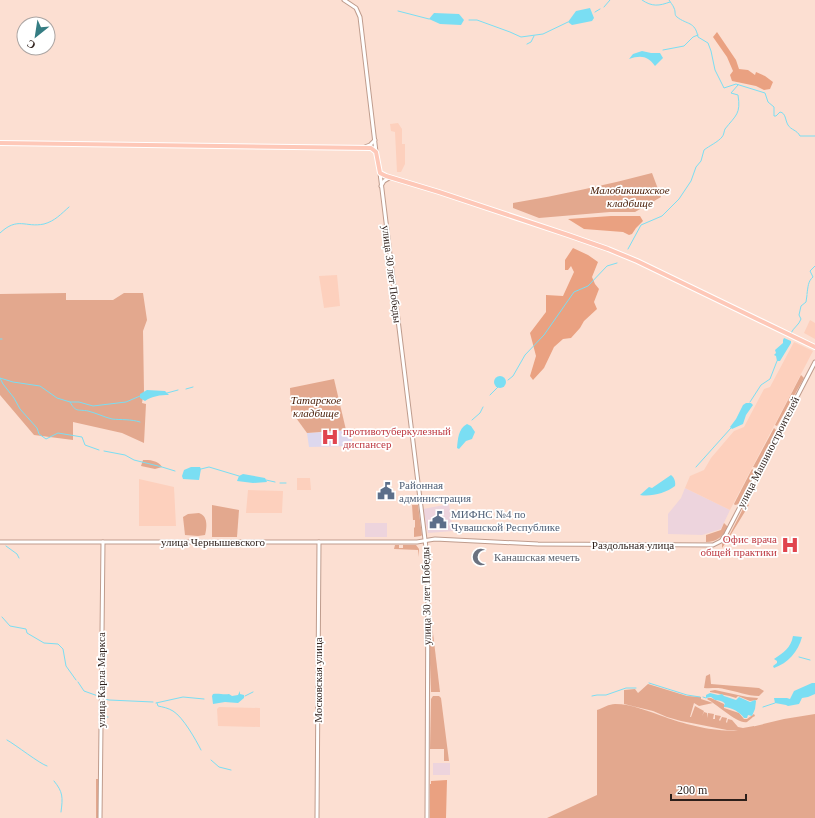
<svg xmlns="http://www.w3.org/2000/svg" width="815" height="818" font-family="'Times New Roman',serif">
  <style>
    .commercial { fill: #edd4dd }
    .built { fill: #fdd0bd }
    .medical { fill: #ddd8ee }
    .green { fill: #e3a88e }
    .forest { fill: #eaa181 }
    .water { fill: #7adef3 }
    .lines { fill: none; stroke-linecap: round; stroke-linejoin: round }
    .stream { stroke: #7adef3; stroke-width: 1 }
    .minor-casing { stroke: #bf9c8d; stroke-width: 5 }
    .major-casing { stroke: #fff; stroke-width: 6 }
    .minor { stroke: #fff; stroke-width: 3 }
    .major { stroke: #fec8b8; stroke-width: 4 }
    .labels { text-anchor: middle; stroke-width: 3.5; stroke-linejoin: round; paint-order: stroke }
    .park-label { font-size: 11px; font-style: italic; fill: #471a03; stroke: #fff }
    .street-label { font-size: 11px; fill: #2d1f1a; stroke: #fff }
    .health-label { font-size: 11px; fill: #be3a42; stroke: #fff; text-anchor: start }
    .service-label { font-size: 11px; fill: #4e5e75; stroke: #fff; text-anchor: start }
    .worship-label { font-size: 11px; fill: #5b616d; stroke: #fff; text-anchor: start }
  </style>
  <rect width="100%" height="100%" fill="#fcdfd2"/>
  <g class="commercial">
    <path d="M 685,488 L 730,510 L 721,529 L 702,535 L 668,534 L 668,514 L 681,498 Z"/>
    <path d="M 449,504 L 453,531 L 428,533 L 423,509 Z"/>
    <path d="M 387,523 L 387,537 L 365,537 L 365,523 Z"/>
    <rect x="433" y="763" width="17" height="12"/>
  </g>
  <g class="built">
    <path d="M 398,123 L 402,129 L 402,144 L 405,144 L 405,164 L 401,172 L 397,172 L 395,132 L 391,131 L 390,124 Z"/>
    <path d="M 337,275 L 340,306 L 324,308 L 319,276 Z"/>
    <path d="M 810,320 L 815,323 L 815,339 L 804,333 Z"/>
    <path d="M 794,342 L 813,351 L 730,510 L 685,488 L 690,476 L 704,470 L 711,458 L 734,431 L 744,427 L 764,389 L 770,387 Z"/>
    <path d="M 297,478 L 310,478 L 311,490 L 297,490 Z"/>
    <path d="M 139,479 L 174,487 L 176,526 L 139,526 Z"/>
    <path d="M 248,490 L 283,491 L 282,513 L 246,513 Z"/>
    <path d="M 219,707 L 260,708 L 260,727 L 218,726 L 217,709 Z"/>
  </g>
  <path class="medical" d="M 352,430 L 352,446 L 309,447 L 307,433 Z"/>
  <g class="green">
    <path d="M 652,173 L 661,197 L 635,212 L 610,212 L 539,218 L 513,208 L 513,203 C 560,195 606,185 652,173 Z"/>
    <path d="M 66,293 L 66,300 L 113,300 L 124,293 L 143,293 L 147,320 L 143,331 L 144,391 L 142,403 L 146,404 L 144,443 L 122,433 L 73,422 L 73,440 L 34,435 L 0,395 L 0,294 Z"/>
    <path d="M 801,375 L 804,378 L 777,426 L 775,425 Z"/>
    <path d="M 334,379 L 346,430 L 307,433 L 291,411 L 290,388 Z"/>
    <path d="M 774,428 L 777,431 L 758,468 L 753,467 Z"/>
    <path d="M 143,460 C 149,460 158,460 162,467 L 155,469 L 141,466 Z"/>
    <path d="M 752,469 L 755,471 L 755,472 L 739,504 L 735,505 L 734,504 Z"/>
    <path d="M 746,503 L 749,505 L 727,541 L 722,548 L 722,543 L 730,534 Z"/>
    <path d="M 212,505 L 239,510 L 237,537 L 212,537 Z"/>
    <path d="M 412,505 L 418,505 L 422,535 L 421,536 L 414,537 L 414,528 L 415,527 L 415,520 L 413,520 Z"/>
    <path d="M 199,513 C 208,516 207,527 205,535 L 198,536 L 185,535 L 183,517 L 188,514 Z"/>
    <path d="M 724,523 L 728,527 C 723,536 717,542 706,542 L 706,535 L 721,530 Z"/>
    <path d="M 395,545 L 399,545 L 399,548 L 403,548 L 403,545 L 416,545 L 419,549 L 419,557 L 418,550 L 394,549 Z"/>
    <path d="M 430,608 L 440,692 L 431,692 L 429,636 Z"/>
    <path d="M 710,674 L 711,684 L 759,688 L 764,691 L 759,696 C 747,696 736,691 724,689 C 717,687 711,689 704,688 L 706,676 Z"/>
    <path d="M 648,684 L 687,696 L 701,697 L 701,699 L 713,703 L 699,706 L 694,703 L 690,717 L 691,717 L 695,706 L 704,711 L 702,716 L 704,712 L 707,713 L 707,718 L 708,713 L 714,714 L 713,719 L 715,719 L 715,715 L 721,716 L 719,720 L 720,721 L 722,717 L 727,718 L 726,722 L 727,723 L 728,719 L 732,720 L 738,727 L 743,728 L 754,726 L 754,727 L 743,729 L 784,719 L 815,714 L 815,818 L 547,818 L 597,795 L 597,710 C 603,708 609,704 615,704 C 632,704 650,712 665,717 C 683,724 719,733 738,730 L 727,730 L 681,721 L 667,717 L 653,711 L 624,704 L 624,690 L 635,689 L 638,693 Z"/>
    <path d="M 715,690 L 747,697 L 758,698 L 757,700 L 750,701 L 738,696 L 736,698 C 727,695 719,694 710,692 L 710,691 Z"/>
    <path d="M 433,696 L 439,696 L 441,698 L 449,761 L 444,761 L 444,749 L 430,749 L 431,699 Z"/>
    <path d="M 708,698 L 711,698 L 724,704 L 724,708 L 739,713 L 744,719 L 747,719 L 754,714 L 755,716 C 752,717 750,720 747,722 C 739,725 715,703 707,699 Z"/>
    <rect x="96" y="779" width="3" height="39"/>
  </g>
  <g class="forest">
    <path d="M 717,32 L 736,60 L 739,69 L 748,70 L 755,75 L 756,72 L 765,76 L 773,82 L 770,89 L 764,90 L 756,86 L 732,81 L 730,75 L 733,71 L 727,57 L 713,37 Z"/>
    <path d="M 611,216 L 640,216 L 643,221 L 636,228 L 632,234 L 629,235 L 623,232 L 584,229 L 568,219 Z"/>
    <path d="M 573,248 L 588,255 L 598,262 L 592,277 L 595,284 L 599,289 L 594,302 L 597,309 L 584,321 L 580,328 L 571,338 L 563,339 L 554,347 L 544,368 L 533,380 L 530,376 L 536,356 L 530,333 L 546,312 L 546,295 L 563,296 L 574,272 L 571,266 L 568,270 L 565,270 L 565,260 Z"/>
    <path d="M 447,780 L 446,818 L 430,818 L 430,784 L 431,784 L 431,781 Z"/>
  </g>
  <g class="water">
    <path d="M 590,8 L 594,18 L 592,21 L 572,25 L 568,22 L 576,11 Z"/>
    <path d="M 434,13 L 459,14 L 464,20 L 461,25 L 440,24 L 429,19 Z"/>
    <path d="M 642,51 L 651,53 L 660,53 L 663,58 L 655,66 C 648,56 641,55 629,59 L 633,54 Z"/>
    <path d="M 784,338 L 791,341 L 791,343 L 780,361 L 777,361 L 776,356 L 774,355 L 776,353 L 775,350 L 783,343 L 783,340 Z"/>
    <circle cx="500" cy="382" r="6"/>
    <path d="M 147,390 L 165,391 L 169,395 C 160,395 152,396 145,401 L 140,398 L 140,394 Z"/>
    <path d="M 746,403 L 751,403 L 753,405 L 746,415 L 743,424 L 732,429 L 730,427 L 736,419 L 743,405 Z"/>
    <path d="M 467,424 L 471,426 L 475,432 L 472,439 L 466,441 L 459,449 L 457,448 C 458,439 458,429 467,424 Z"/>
    <path d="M 191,467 L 200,467 L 201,469 L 199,480 L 183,479 L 182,476 L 184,470 Z"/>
    <path d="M 243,474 L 265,478 L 267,482 L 253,483 L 237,481 L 239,476 Z"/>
    <path d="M 671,475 C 674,477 676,482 675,486 C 666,493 651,497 640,495 L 649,487 L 652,488 Z"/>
    <path d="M 793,636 L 802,637 C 798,652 788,663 774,668 L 773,666 L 777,663 L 777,661 L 774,659 C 783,653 791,648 793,636 Z"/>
    <path d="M 812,683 L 815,683 L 815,694 L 808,697 L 802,698 L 799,704 L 788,706 L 786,705 L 775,703 L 774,698 L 787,698 L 790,699 L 794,691 Z"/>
    <path d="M 240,691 L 240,694 L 244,695 L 244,698 L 238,703 L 225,702 L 213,704 L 212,696 L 213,694 C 219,693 223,695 229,694 L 232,696 L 238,695 Z"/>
    <path d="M 710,693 L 718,695 L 722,694 L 724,696 L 736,700 L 739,697 L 750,702 L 755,700 L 756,701 L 755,709 L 752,716 L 748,715 L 747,718 L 744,718 C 740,712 731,707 724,707 L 724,705 L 725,704 C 723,701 719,700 715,700 L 711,697 L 706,698 L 706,695 Z"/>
  </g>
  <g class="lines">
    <g class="stream">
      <path d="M 642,0 C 652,7 659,6 670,2"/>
      <path d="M 669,0 C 670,2 673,5 674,8 C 676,12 674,15 677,17 C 687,25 695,21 698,37 L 708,43 L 711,51 L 715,70 L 724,88 L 736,84 L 765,93 L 768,102 L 774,107 L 774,116 L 776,116 L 780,112 C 786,113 785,120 788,125 C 791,130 797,130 800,136 L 815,136"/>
      <path d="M 604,7 L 610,0"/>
      <path d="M 398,11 L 429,19"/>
      <path d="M 595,12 L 600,9"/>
      <path d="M 469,20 L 477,20 L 510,32 L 521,37 L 543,34 L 568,22"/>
      <path d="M 527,44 L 531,42 L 534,36"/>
      <path d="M 663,50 L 684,46 L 693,37 L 698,35"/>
      <path d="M 0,233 C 18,216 25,228 44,224 C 55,221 61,214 69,207"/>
      <path d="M 628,249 L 641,225 L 662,216 L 679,199 L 691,181 L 696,167 L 701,161 L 704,150 C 709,146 718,142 722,137 C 724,135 724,131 725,129 C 736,115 741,114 738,95 L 731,93 L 738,85"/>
      <path d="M 807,294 C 808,287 808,281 813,277 L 810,271 L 815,266"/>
      <path d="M 791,333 C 794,327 799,325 801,319 L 799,315 L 801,306 L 806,302 L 807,295"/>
      <path d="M 0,339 L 2,339"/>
      <path d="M 0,378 L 13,382 L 40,386 L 57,398 L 70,402 L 79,402 L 93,406 L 126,402 L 140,396"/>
      <path d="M 0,378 L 3,384 L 14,398 L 20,409 L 37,428 L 39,434 L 46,439 L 58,433 L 82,437 L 85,445 L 99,450"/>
      <path d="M 508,380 L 513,376 L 525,355 L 544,335 L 574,292 L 588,286 L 607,266 L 617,263"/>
      <path d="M 186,389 L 193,387"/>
      <path d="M 167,393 L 178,390"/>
      <path d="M 490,395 L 498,387"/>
      <path d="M 70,402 C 76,413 78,409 88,411 C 96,413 104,417 112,419 C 121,420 131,419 140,422"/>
      <path d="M 750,402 L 761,385 L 770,379 L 777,361"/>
      <path d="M 472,420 L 480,413 L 483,407"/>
      <path d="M 104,451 L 125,455 L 134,460 L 162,467 L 175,471"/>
      <path d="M 696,467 L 731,428"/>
      <path d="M 201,469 L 209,467 L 239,476"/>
      <path d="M 266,480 L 275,482"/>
      <path d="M 280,483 L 286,483"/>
      <path d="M 6,546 L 17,554 L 19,558"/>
      <path d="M 2,617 L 10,626 L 26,629 L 27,633 L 44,643 L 58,644 L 63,649 L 66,666 L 76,680"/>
      <path d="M 799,657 L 810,660"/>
      <path d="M 78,682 L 84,691 L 98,696"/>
      <path d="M 649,683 L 687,695 L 700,697"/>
      <path d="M 245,696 L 253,692"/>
      <path d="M 592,696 L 597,695 L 606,695 L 626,688 L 636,688"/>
      <path d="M 703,697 L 706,698"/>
      <path d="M 156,703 L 183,697 L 204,699"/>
      <path d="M 157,703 L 158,706 C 163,707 168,708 173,711 C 183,717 196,740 201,750"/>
      <path d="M 763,707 L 775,703"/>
      <path d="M 104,711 L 104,699 L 109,700 L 153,702"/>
      <path d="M 105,715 L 106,717 L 108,717"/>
      <path d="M 7,740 C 16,745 40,764 47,766"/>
      <path d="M 211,760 L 219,767 L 231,770"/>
      <path d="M 54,781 C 63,792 63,797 61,812"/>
    </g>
    <g class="minor-casing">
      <g id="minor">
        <path d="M 344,0 L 356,8 L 360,17 L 376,152"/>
        <path d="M 365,147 L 370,145 L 375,140"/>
        <path d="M 380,173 L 428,564 L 427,818"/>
        <path d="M 381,186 L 384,181 L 389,178"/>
        <path d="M 0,542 L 417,542 L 435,539 L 538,544 L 713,545 L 721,541 L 726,534 L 815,362"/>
        <path d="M 100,818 L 103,542"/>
        <path d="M 317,818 L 319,542"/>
      </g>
    </g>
    <g class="major-casing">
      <path id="major" d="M 0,143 L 371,148 L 376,152 L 380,173 L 386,176 L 439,192 L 568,235 L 608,249 L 637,261 L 815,347"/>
    </g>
    <use href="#minor" class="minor"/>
    <use href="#major" class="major"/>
  </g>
  <defs>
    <g id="hospital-bare" transform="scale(1.38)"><path d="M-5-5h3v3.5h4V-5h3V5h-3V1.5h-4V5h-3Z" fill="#e0444e" stroke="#fff" stroke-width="2.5" paint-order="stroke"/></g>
    <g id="civic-bare" transform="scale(1.38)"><path d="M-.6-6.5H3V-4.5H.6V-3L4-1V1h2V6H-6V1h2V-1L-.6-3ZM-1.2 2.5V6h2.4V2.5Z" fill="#5c6f8a" stroke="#fff" stroke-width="2.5" paint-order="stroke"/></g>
    <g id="mosque-bare" transform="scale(1.38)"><path d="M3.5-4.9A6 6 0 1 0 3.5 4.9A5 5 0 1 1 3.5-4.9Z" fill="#6b7280" stroke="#fff" stroke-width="2.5" paint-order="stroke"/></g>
  </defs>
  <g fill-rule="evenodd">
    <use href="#hospital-bare" x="330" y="437"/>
    <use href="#civic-bare" x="386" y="491"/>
    <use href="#civic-bare" x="438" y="520"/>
    <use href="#hospital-bare" x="790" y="545"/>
    <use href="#mosque-bare" x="481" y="557"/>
  </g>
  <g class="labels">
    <g class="park-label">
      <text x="630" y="194">Малобикшихское<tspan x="630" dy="13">кладбище</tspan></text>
      <text x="316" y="404">Татарское<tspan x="316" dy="13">кладбище</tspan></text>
    </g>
    <g class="street-label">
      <text transform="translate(392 274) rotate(83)" y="4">улица 30 лет Победы</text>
      <text transform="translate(768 452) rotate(-63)" y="4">улица Машиностроителей</text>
      <text x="213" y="546">улица Чернышевского</text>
      <text x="633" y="549">Раздольная улица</text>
      <text transform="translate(426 596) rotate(-91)" y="4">улица 30 лет Победы</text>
      <text transform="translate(101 680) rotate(-90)" y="4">улица Карла Маркса</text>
      <text transform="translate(318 680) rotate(-90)" y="4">Московская улица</text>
    </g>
    <g class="health-label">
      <text x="343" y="435">противотуберкулезный<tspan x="343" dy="13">диспансер</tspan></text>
      <text x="777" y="543" text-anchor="end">Офис врача<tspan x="777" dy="13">общей практики</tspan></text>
    </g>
    <g class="service-label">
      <text x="399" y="489">Районная<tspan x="399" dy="13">администрация</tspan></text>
      <text x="451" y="518">МИФНС №4 по<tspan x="451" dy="13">Чувашской Республике</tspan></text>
    </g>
    <g class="worship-label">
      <text x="494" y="561">Канашская мечеть</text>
    </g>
  </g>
  <g transform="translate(36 36) rotate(210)"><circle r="19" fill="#ffffff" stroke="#aba5a3"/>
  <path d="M0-3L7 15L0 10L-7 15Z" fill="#357d83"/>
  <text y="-6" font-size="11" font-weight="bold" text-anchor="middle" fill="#2d1f1a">С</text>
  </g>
  <path d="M671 794v6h75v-6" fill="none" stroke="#2d1f1a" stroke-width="2"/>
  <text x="677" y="794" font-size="12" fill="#2d1f1a" stroke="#ffffff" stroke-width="3" paint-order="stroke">200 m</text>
</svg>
